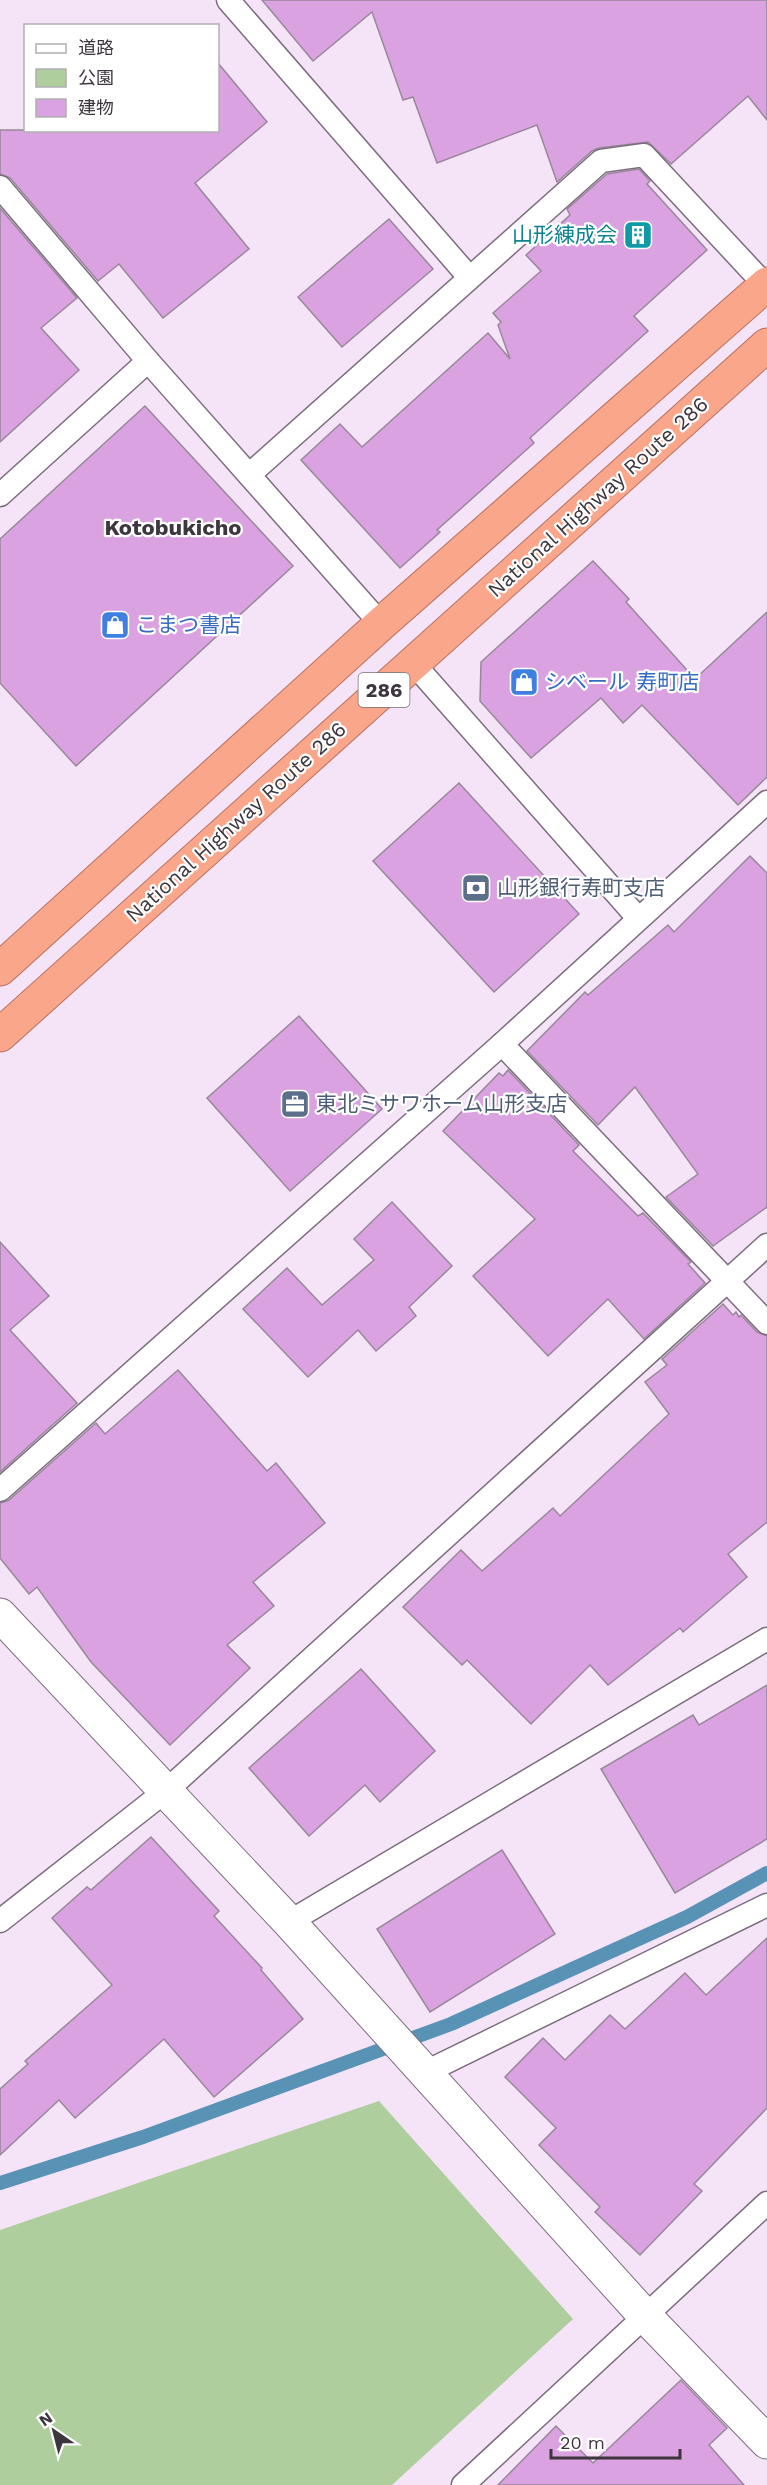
<svg xmlns="http://www.w3.org/2000/svg" width="767" height="2485" font-family="'Work Sans','Noto Sans JP',sans-serif">
  <style>
    .green { fill: #afce9d }
    .lines { fill: none; stroke-linecap: round; stroke-linejoin: round }
    .stream { stroke: #5893b6; stroke-width: 14 }
    .building { fill: #dba2e2; stroke: #98889a; stroke-width: 1.5 }
    .service-casing { stroke: #7c6d7e; stroke-width: 25 }
    .minor-casing { stroke: #7c6d7e; stroke-width: 35 }
    .trunk-casing { stroke: #b7705d; stroke-width: 35 }
    .service { stroke: #fff; stroke-width: 22 }
    .minor { stroke: #fff; stroke-width: 33 }
    .trunk { stroke: #faa68b; stroke-width: 33 }
    .labels { text-anchor: middle; stroke-width: 4.5; stroke-linejoin: round; paint-order: stroke }
    .shield { fill: #fff; stroke: #777278; stroke-width: 1.5 }
    .shield-label { font-size: 20px; font-weight: bold; fill: #3d363e }
    .culture-label { font-size: 21px; fill: #0d838f; stroke: #fff; text-anchor: end }
    .street-label { font-size: 21px; fill: #3d363e; stroke: #fff }
    .shop-label { font-size: 21px; fill: #366cbe; stroke: #fff; text-anchor: start }
    .service-label { font-size: 21px; fill: #4e5e75; stroke: #fff; text-anchor: start }
    .neighbourhood-label { font-size: 22px; font-weight: bold; fill: #3d363e; stroke: #fff }
  </style>
  <rect width="100%" height="100%" fill="#f5e3f7"/>
  <path class="green" d="M 379,2101 L 573,2319 L 392,2485 L 0,2485 L 0,2230 Z"/>
  <g class="lines">
    <path class="stream" d="M 0,2183 L 143,2137 L 451,2024 L 687,1917 L 767,1873"/>
  </g>
  <g class="building">
    <path d="M 262,0 L 767,0 L 767,120 L 748,96 L 671,164 L 648,142 L 599,148 L 592,151 L 557,182 L 537,125 L 437,163 L 413,97 L 403,100 L 372,12 L 313,61 Z"/>
    <path d="M 218,63 L 267,122 L 195,183 L 249,249 L 163,318 L 119,264 L 98,281 L 10,178 L 0,174 L 0,130 L 218,130 Z"/>
    <path d="M 639,169 L 650,181 L 647,184 L 707,250 L 634,316 L 648,331 L 530,438 L 534,443 L 437,530 L 440,532 L 400,568 L 301,460 L 340,424 L 362,447 L 488,333 L 510,359 L 498,325 L 501,322 L 493,313 L 541,271 L 526,255 L 570,215 L 567,209 L 607,174 Z"/>
    <path d="M 0,208 L 77,298 L 41,328 L 79,370 L 0,442 Z"/>
    <path d="M 389,219 L 433,269 L 342,347 L 298,297 Z"/>
    <path d="M 145,406 L 293,566 L 76,766 L 0,683 L 0,539 Z"/>
    <path d="M 593,561 L 629,599 L 626,602 L 695,679 L 767,612 L 767,777 L 738,805 L 642,705 L 623,723 L 601,698 L 531,758 L 480,701 L 481,662 Z"/>
    <path d="M 459,783 L 579,914 L 494,992 L 373,861 Z"/>
    <path d="M 750,856 L 767,873 L 767,1207 L 713,1246 L 666,1197 L 698,1174 L 635,1087 L 598,1125 L 527,1051 L 585,992 L 588,995 L 668,925 L 674,932 Z"/>
    <path d="M 299,1016 L 382,1109 L 290,1191 L 207,1098 Z"/>
    <path d="M 508,1070 L 579,1145 L 573,1151 L 638,1216 L 643,1213 L 691,1262 L 688,1264 L 705,1283 L 644,1339 L 608,1299 L 548,1356 L 473,1276 L 535,1219 L 443,1131 L 499,1073 L 503,1076 Z"/>
    <path d="M 392,1202 L 452,1266 L 409,1307 L 416,1316 L 376,1351 L 358,1330 L 308,1377 L 243,1309 L 287,1268 L 322,1305 L 374,1260 L 354,1239 Z"/>
    <path d="M 0,1242 L 49,1296 L 10,1330 L 77,1403 L 0,1472 Z"/>
    <path d="M 723,1304 L 733,1315 L 736,1312 L 739,1317 L 741,1315 L 757,1332 L 767,1336 L 767,1522 L 728,1554 L 747,1577 L 683,1632 L 680,1628 L 608,1685 L 590,1665 L 531,1724 L 467,1660 L 462,1665 L 403,1607 L 461,1550 L 482,1571 L 553,1508 L 560,1516 L 669,1414 L 645,1382 L 667,1365 L 662,1359 Z"/>
    <path d="M 178,1370 L 267,1471 L 276,1463 L 325,1523 L 253,1582 L 274,1606 L 227,1645 L 250,1668 L 170,1745 L 91,1662 L 37,1587 L 29,1594 L 0,1558 L 0,1503 L 9,1500 L 96,1423 L 105,1434 Z"/>
    <path d="M 361,1669 L 435,1751 L 380,1802 L 365,1785 L 309,1836 L 249,1768 Z"/>
    <path d="M 767,1685 L 767,1839 L 675,1893 L 601,1769 L 693,1715 L 699,1725 Z"/>
    <path d="M 151,1837 L 219,1911 L 214,1916 L 262,1968 L 261,1970 L 303,2019 L 214,2097 L 164,2039 L 75,2118 L 59,2100 L 0,2155 L 0,2089 L 28,2064 L 25,2061 L 112,1985 L 52,1918 L 87,1887 L 91,1890 Z"/>
    <path d="M 502,1850 L 555,1934 L 430,2012 L 377,1929 Z"/>
    <path d="M 767,1938 L 767,2108 L 694,2184 L 702,2191 L 640,2255 L 595,2212 L 600,2207 L 539,2145 L 556,2128 L 505,2077 L 543,2038 L 565,2060 L 610,2015 L 625,2029 L 685,1973 L 706,1995 Z"/>
    <path d="M 681,2380 L 727,2428 L 709,2445 L 744,2485 L 498,2485 L 556,2426 L 593,2463 Z"/>
  </g>
  <g class="lines">
    <g class="service-casing">
      <g id="service">
        <path d="M 228,0 L 469,277"/>
        <path d="M 0,187 L 148,361 L 381,624"/>
        <path d="M 249,475 L 601,161 L 644,155 L 766,286"/>
        <path d="M 0,495 L 148,361"/>
        <path d="M 413,663 L 638,918"/>
        <path d="M 502,1044 L 767,1323"/>
        <path d="M 0,1490 L 502,1044 L 767,802"/>
        <path d="M 0,1921 L 167,1790 L 767,1245"/>
        <path d="M 289,1922 L 767,1639"/>
        <path d="M 426,2072 L 767,1905"/>
        <path d="M 463,2485 L 767,2203"/>
      </g>
    </g>
    <g class="minor-casing">
      <path id="minor" d="M 0,1615 L 289,1922 L 645,2316 L 767,2442"/>
    </g>
    <g class="trunk-casing">
      <g id="trunk">
        <path d="M 0,969 L 381,624 L 767,284"/>
        <path d="M 0,1035 L 767,345"/>
      </g>
    </g>
    <use href="#service" class="service"/>
    <use href="#minor" class="minor"/>
    <use href="#trunk" class="trunk"/>
  </g>
  <defs>
    <g id="building-square" transform="scale(1.5)"><rect x="-9" y="-9" width="18" height="18" rx="4" fill="#0f9aa8" stroke="#fff"/><path d="M-4-6H4V6H1V3H-1V6H-4ZM-2.5-4.3h1.7v1.8h-1.7ZM.8-4.3h1.7v1.8H.8ZM-2.5-1h1.7V.8h-1.7ZM.8-1h1.7V.8H.8Z" fill="#fff"/></g>
    <g id="shop-square" transform="scale(1.5)"><rect x="-9" y="-9" width="18" height="18" rx="4" fill="#3f7fe0" stroke="#fff"/><path d="M-5-2.5h2.3a2.7 3.5 0 0 1 5.4 0H5L5.5 6h-11ZM-1.5-2.5h3a1.5 2.3 0 0 0-3 0Z" fill="#fff"/></g>
    <g id="bank-square" transform="scale(1.5)"><rect x="-9" y="-9" width="18" height="18" rx="4" fill="#5c6f8a" stroke="#fff"/><path d="M-6-4H6V4H-6ZM0-2.3a2.3 2.3 0 1 0 0 4.6a2.3 2.3 0 1 0 0-4.6Z" fill="#fff"/></g>
    <g id="office-square" transform="scale(1.5)"><rect x="-9" y="-9" width="18" height="18" rx="4" fill="#5c6f8a" stroke="#fff"/><path d="M-6-3h4V-5.5h4V-3h4V5H-6ZM-1-4.5V-3h2v-1.5ZM-6 0V1H6V0Z" fill="#fff"/></g>
  </defs>
  <g fill-rule="evenodd">
    <use href="#building-square" x="638" y="235"/>
    <use href="#shop-square" x="115" y="625"/>
    <use href="#shop-square" x="524" y="682"/>
    <use href="#bank-square" x="476" y="888"/>
    <use href="#office-square" x="295" y="1104"/>
  </g>
  <g class="labels">
    <rect class="shield" x="358.5" y="673" width="51" height="34" rx="4.5"/>
    <g class="shield-label">
      <text x="384" y="697">286</text>
    </g>
    <g class="culture-label">
      <text x="617" y="242">山形練成会</text>
    </g>
    <g class="street-label">
      <text transform="translate(598 497) rotate(-42)" y="7">National Highway Route 286</text>
      <text transform="translate(236 822) rotate(-42)" y="7">National Highway Route 286</text>
    </g>
    <g class="shop-label">
      <text x="136" y="632">こまつ書店</text>
      <text x="545" y="689">シベール 寿町店</text>
    </g>
    <g class="service-label">
      <text x="497" y="895">山形銀行寿町支店</text>
      <text x="316" y="1111">東北ミサワホーム山形支店</text>
    </g>
    <g class="neighbourhood-label">
      <text x="173" y="535">Kotobukicho</text>
    </g>
  </g>
  <rect x="24" y="24" width="195" height="108" fill="#ffffff" stroke="#b1afb2" stroke-width="1.5"/>
  <rect x="36" y="44" width="30" height="9" fill="#ffffff" stroke="#b1afb2" stroke-width="1.5"/>
  <text x="78" y="54" font-size="18" fill="#3d363e">道路</text>
  <rect x="36" y="69" width="30" height="18" fill="#afce9d" stroke="#b1afb2" stroke-width="1.5"/>
  <text x="78" y="84" font-size="18" fill="#3d363e">公園</text>
  <rect x="36" y="99" width="30" height="18" fill="#dba2e2" stroke="#b1afb2" stroke-width="1.5"/>
  <text x="78" y="114" font-size="18" fill="#3d363e">建物</text>
  <g transform="translate(54 2431) rotate(325)" stroke="#ffffff" stroke-width="4.5" paint-order="stroke">
  <path d="M0-4.5L10 22L0 15L-10 22Z" fill="#3d363e"/>
  <text y="-9" font-size="16" font-weight="bold" text-anchor="middle" fill="#3d363e">N</text>
  </g>
  <path d="M551 2449v9h129v-9" fill="none" stroke="#3d363e" stroke-width="3"/>
  <text x="560" y="2449" font-size="18" fill="#3d363e" stroke="#ffffff" stroke-width="4.5" paint-order="stroke">20 m</text>
</svg>
